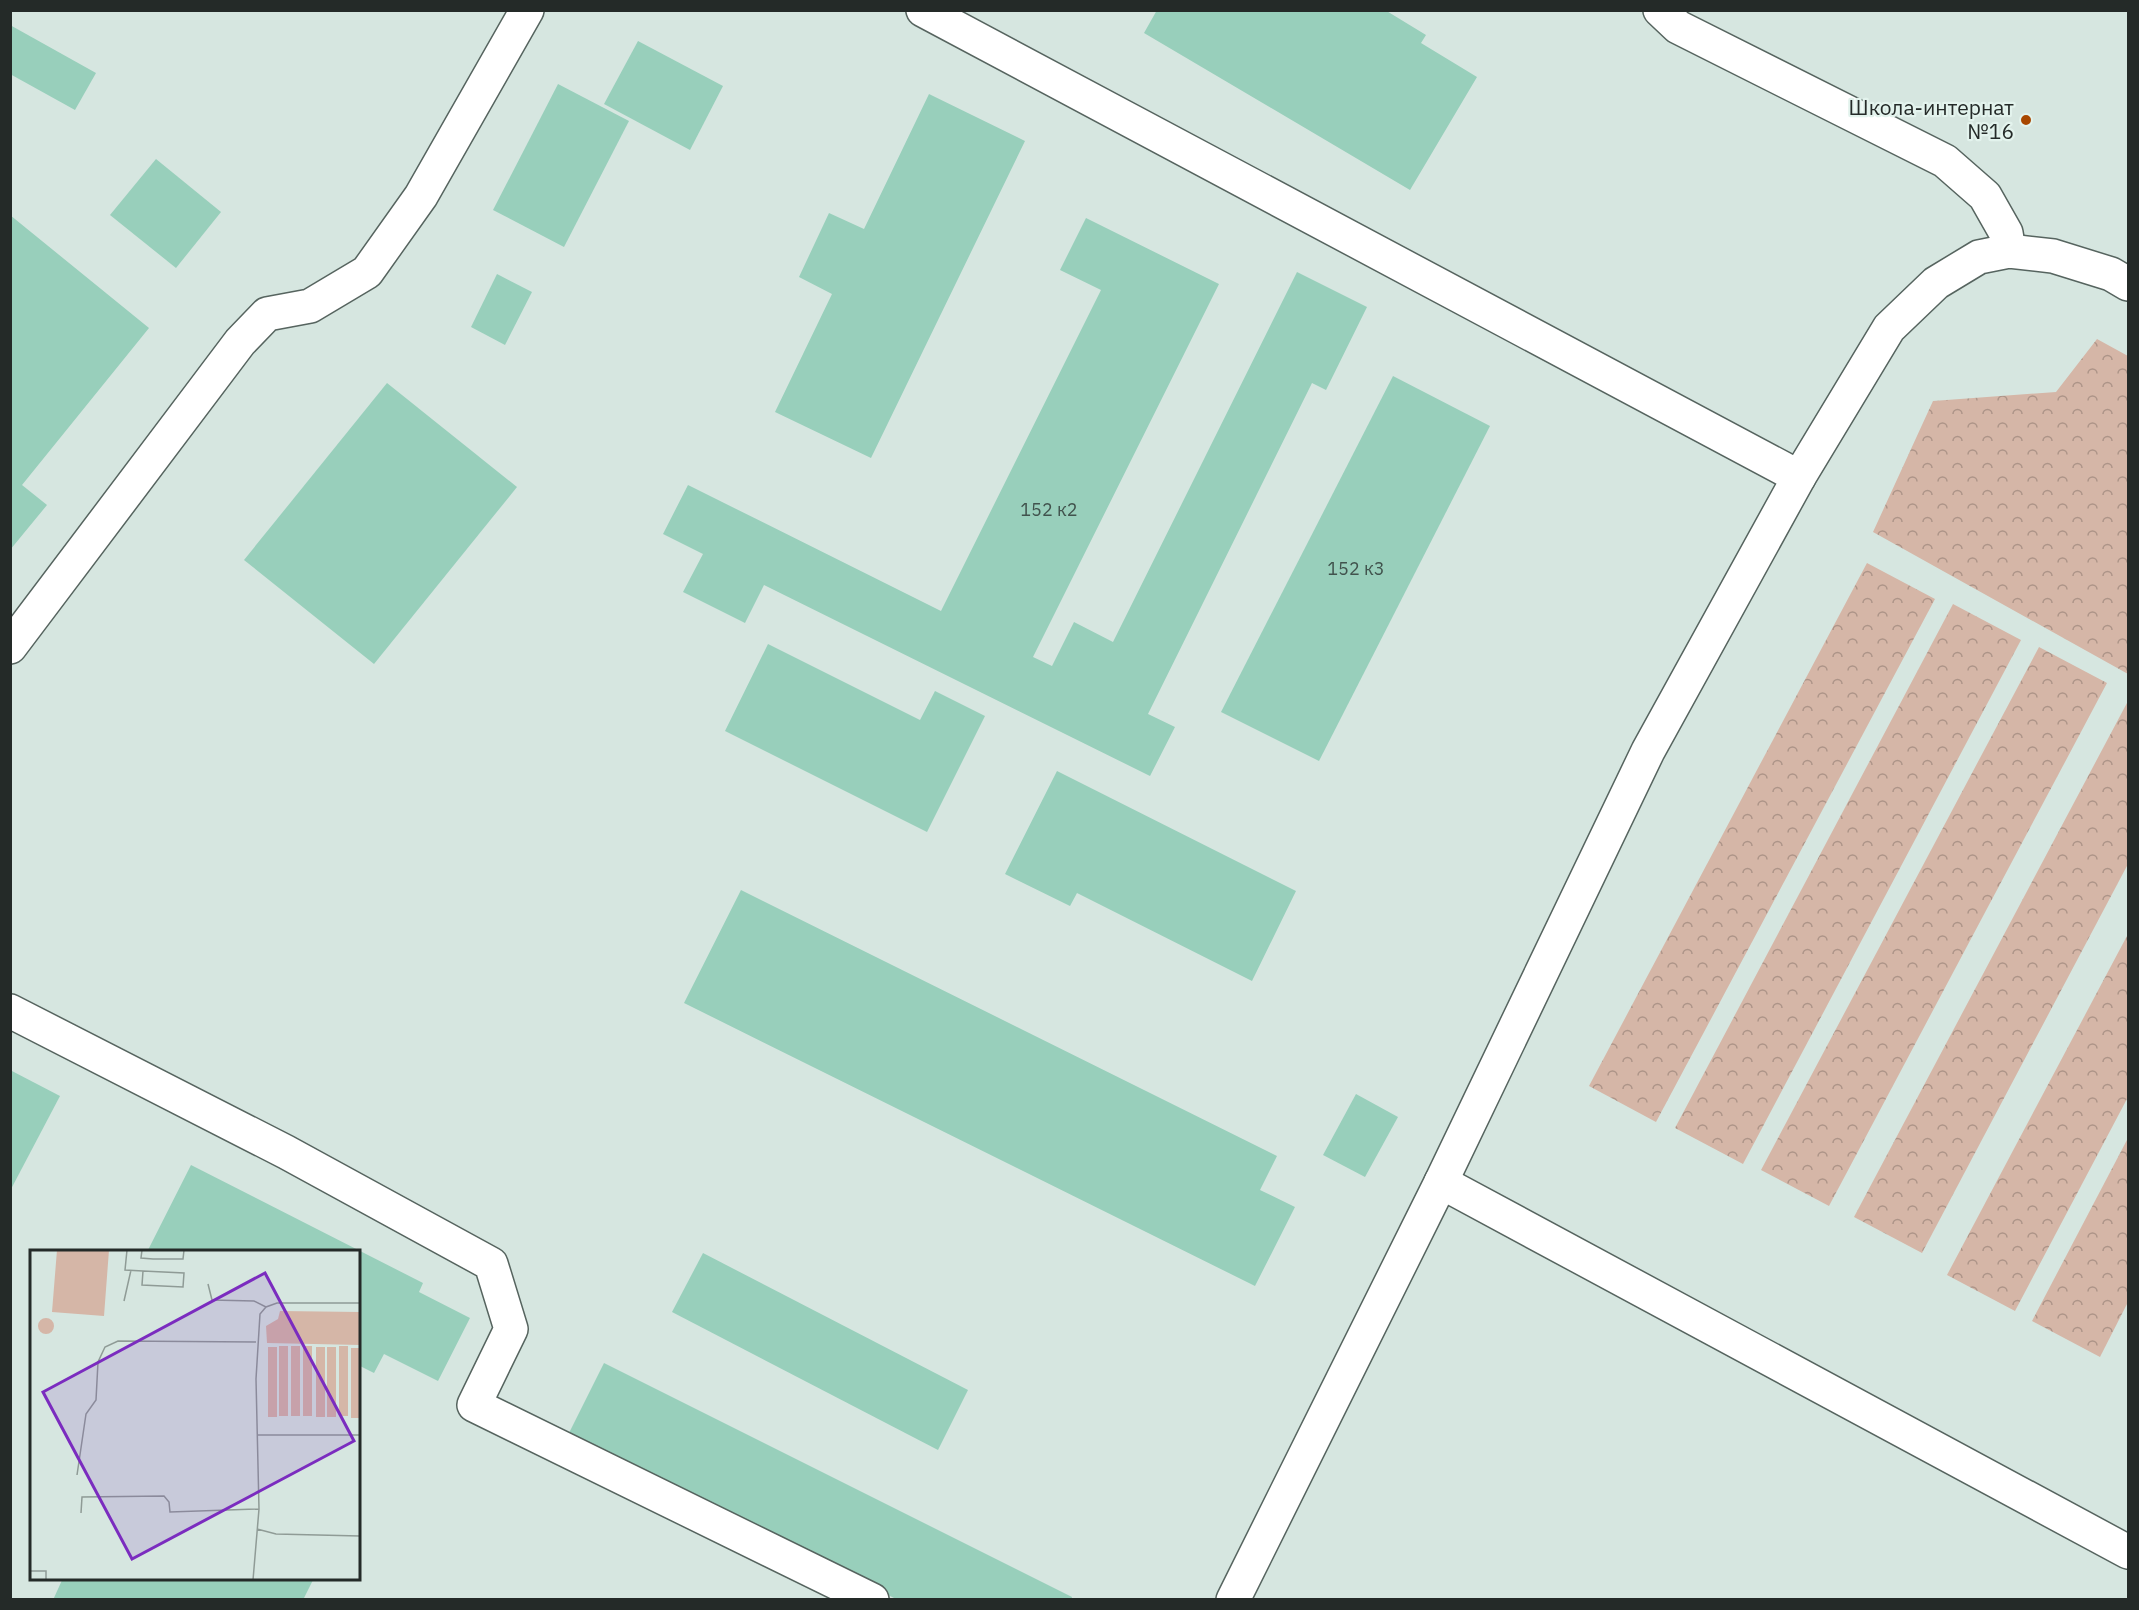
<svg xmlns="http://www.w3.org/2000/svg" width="2139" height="1610" font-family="'IBM Plex Sans',sans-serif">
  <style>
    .forest { fill: url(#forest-crowns) }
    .building { fill: #98cfbb }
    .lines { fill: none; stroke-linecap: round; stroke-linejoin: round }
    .minor-casing { stroke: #56645f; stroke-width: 36 }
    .minor { stroke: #fff; stroke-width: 33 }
    .poi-dot { fill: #a84700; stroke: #e3f3ed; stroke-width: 2 }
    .labels { text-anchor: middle; stroke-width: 4.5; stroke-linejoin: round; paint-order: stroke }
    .number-label { font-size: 18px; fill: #41534d }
    .poi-label { font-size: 21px; fill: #242a28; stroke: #e3f3ed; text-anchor: end }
    .inset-road { fill: none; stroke: #8f9b96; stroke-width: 1.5 }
    .view { fill: #7b2cbf; fill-opacity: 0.15; stroke: #7b2cbf; stroke-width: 3 }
    .inset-edge { fill: none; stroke: #242a28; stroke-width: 3 }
  </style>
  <defs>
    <pattern id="forest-crowns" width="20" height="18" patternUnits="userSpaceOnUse" patternTransform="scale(1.5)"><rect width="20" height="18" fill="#d5b6a7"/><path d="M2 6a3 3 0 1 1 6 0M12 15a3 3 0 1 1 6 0" fill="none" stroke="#ad9488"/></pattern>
  </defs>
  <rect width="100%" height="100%" fill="#d6e6e0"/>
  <g class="forest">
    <path d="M 2097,339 L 2128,356 L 2128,674 L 1873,532 L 1933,401 L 2056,392 Z"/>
    <path d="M 1867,563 L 1935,599 L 1656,1122 L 1589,1086 Z"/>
    <path d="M 1953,604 L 2021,640 L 1743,1164 L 1675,1128 Z"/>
    <path d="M 2039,647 L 2107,683 L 1829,1206 L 1761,1170 Z"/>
    <path d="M 2128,701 L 2128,864 L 1922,1253 L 1854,1217 Z"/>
    <path d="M 2128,934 L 2128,1097 L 2015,1311 L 1947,1275 Z"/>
    <path d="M 2128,1138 L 2128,1302 L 2100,1357 L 2032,1321 Z"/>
  </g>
  <g class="building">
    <path d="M 1157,10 L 1385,10 L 1426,35 L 1421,43 L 1477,77 L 1410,190 L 1144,33 Z"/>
    <path d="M 10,25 L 96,73 L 75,110 L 10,74 Z"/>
    <path d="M 638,41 L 723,86 L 690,150 L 604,104 Z"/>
    <path d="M 558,84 L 629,121 L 564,247 L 493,210 Z"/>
    <path d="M 929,94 L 1025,141 L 871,458 L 775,412 L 832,294 L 799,277 L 829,213 L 864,229 Z"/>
    <path d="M 156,159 L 221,212 L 176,268 L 110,215 Z"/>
    <path d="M 10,215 L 149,328 L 22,485 L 47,505 L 10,550 Z"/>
    <path d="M 1086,218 L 1219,284 L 1033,657 L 1052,666 L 1074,622 L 1113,642 L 1297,272 L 1367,307 L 1326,390 L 1312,383 L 1148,714 L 1175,727 L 1150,776 L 764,585 L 745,623 L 683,592 L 703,554 L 663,534 L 688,485 L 941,611 L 1101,290 L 1060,270 Z"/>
    <path d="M 497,274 L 532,292 L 505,345 L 471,327 Z"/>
    <path d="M 1393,376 L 1490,426 L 1319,761 L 1221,712 Z"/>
    <path d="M 387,383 L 517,487 L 374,664 L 244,560 Z"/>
    <path d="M 768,644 L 920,720 L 935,691 L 985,716 L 927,832 L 725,731 Z"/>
    <path d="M 1057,771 L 1296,891 L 1252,981 L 1077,893 L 1070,906 L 1005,874 Z"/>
    <path d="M 741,890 L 1277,1156 L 1260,1190 L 1295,1207 L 1255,1286 L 684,1003 Z"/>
    <path d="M 10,1070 L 60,1096 L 10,1191 Z"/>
    <path d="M 1356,1094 L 1398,1117 L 1365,1177 L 1323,1155 Z"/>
    <path d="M 191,1165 L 423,1283 L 419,1292 L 470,1318 L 438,1381 L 384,1354 L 374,1373 L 358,1365 L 358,1252 L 147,1252 Z"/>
    <path d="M 703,1253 L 968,1390 L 938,1450 L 672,1312 Z"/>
    <path d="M 604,1363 L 1072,1597 L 1071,1600 L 898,1600 L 568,1435 Z"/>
    <path d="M 63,1578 L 314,1578 L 303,1600 L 53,1600 Z"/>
  </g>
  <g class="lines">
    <g class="minor-casing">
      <g id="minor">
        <path d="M 923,10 L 1799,477"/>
        <path d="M 1660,10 L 1678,27 L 1945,161 L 1985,196 L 2006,233 L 2009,251"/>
        <path d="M 10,647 L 240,342 L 267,314 L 310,306 L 367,272 L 421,196 L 527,10"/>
        <path d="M 10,1011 L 286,1152 L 491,1264 L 511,1329 L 474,1405 L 872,1600"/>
        <path d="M 1441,1182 L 2128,1552"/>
        <path d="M 1233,1600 L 1441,1182 L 1648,751 L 1799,477 L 1889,328 L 1936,283 L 1979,257 L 2009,251 L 2053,256 L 2111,274 L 2128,284"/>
      </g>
    </g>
    <use href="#minor" class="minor"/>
  </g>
  <circle class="poi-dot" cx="2026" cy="120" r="6"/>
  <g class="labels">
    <g class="number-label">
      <text x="1049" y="516">152 к2</text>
      <text x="1356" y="575">152 к3</text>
    </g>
    <g class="poi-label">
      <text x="2014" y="115">Школа-интернат<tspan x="2014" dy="24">№16</tspan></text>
    </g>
  </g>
  <g transform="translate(30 1250)">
    <rect width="330" height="330" fill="#d6e6e0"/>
    <path d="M 250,61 L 330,62 L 330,95 L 237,93 L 236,76 L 248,69 ZM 249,96 L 258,96 L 258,166 L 249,166 ZM 261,96 L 270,96 L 270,166 L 261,166 ZM 273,96 L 282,96 L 282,166 L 273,166 ZM 309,96 L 318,96 L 318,166 L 309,166 ZM 238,97 L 247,97 L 247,167 L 238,167 ZM 286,97 L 295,97 L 295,167 L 286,167 ZM 297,97 L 306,97 L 306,167 L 297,167 ZM 321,98 L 330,98 L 330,168 L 321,168 Z" fill="#d5b6a7"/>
    <path d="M 27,0 L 79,0 L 74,66 L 22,62 ZM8 76a8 8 0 1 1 16 0a8 8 0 1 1-16 0Z" fill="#d5b6a7"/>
    <path class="inset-road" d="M 97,0 L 95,20 L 113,21 L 154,23 L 153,37 L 112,35 L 113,21M 112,0 L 111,8 L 123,9 L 153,9 L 154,0M 178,34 L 182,50 L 224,51 L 236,57M 94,51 L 101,20M 228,185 L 330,185M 47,225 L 56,164 L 66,150 L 68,112 L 75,97 L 88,91 L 226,92M 51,263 L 52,247 L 134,246 L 139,252 L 140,262 L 229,259M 227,279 L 246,284 L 330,286M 0,321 L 16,321 L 16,330M 223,330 L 229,259 L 226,129 L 230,64 L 236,57 L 247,53 L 330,53"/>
    <path class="view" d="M 235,23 L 324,191 L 102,309 L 13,142 Z"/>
    <rect width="330" height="330" class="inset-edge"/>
  </g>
  <rect width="2139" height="1610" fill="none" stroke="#242a28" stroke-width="24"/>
</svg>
